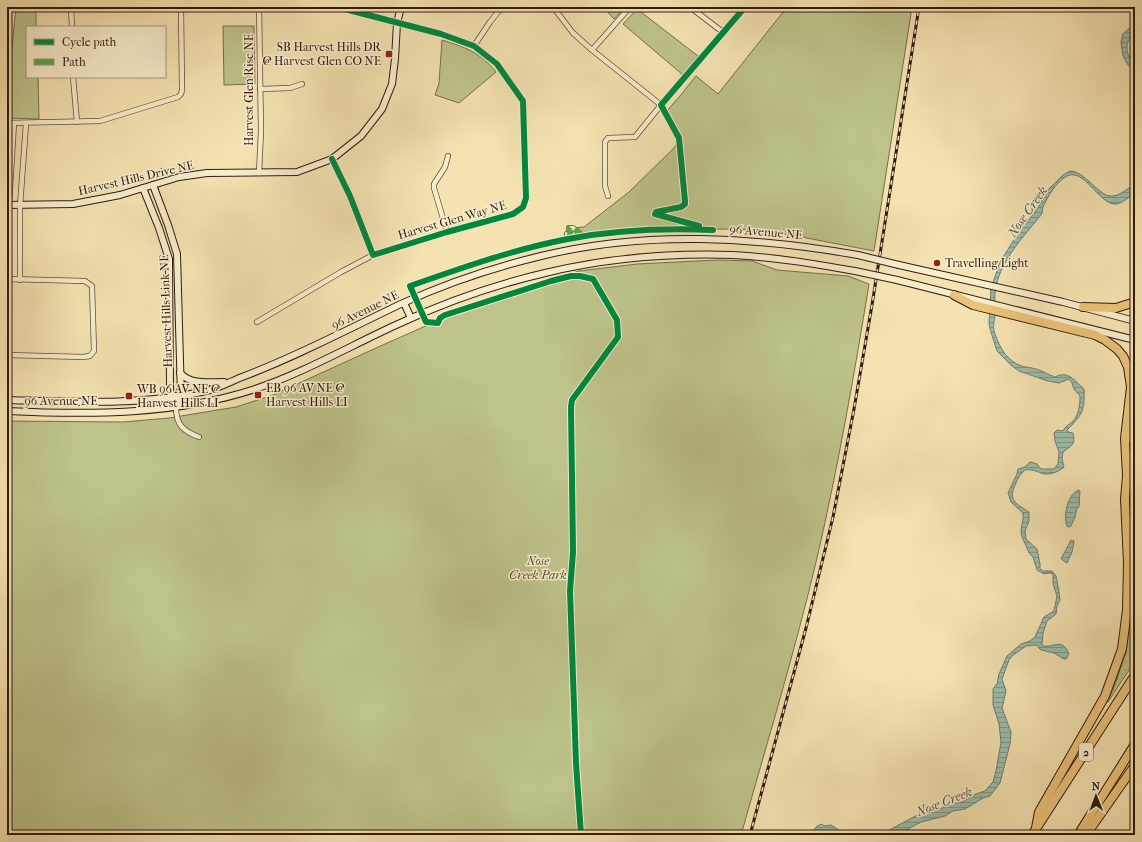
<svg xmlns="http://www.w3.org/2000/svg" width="1142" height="842" font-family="'IM FELL French Canon',serif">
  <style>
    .grass { fill: url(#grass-dots); stroke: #776e4e }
    .green { fill: #bdc38a; stroke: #776e4e }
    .water { fill: url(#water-rules); stroke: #717c6f }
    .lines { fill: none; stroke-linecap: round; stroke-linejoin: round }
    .street-casing { stroke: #624c39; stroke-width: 6 }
    .secondary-casing { stroke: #311a11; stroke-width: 8 }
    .highway-casing { stroke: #311a11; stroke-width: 10 }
    .street { stroke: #f8edcc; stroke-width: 4.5 }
    .secondary { stroke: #f8edcc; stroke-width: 6 }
    .highway { stroke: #eac278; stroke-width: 8 }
    .rail-casing { stroke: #311a11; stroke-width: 3 }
    .rail { stroke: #f8edcc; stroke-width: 1.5; stroke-dasharray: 4.5; stroke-linecap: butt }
    .secondary-bridge-casing { stroke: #311a11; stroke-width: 8; stroke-linecap: butt }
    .secondary-bridge { stroke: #f8edcc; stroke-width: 6 }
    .quiet { stroke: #54a942; stroke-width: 5; stroke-dasharray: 10 5; stroke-linecap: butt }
    .cycleway-casing { stroke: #f8edcc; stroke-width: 8 }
    .cycleway { stroke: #00873e; stroke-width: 6 }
    .poi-dot { fill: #8f2418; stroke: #f8edcc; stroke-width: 1.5 }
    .labels { text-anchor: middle; stroke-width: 3; stroke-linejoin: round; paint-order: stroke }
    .shield { fill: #f8edcc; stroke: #6d5949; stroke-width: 1 }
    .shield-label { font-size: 11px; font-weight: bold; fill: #311a11 }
    .poi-label { font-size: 12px; fill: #311a11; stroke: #f8edcc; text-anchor: start }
    .street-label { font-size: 12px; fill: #311a11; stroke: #f8edcc }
    .park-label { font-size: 12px; font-style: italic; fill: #5b4d35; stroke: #f8edcc }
    .water-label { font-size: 13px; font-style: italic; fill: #565348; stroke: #f8edcc }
  </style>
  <defs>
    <pattern id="grass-dots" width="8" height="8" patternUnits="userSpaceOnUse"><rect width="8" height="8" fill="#bdc38a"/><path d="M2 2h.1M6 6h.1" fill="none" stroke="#a3a776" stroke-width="1.8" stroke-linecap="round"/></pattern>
    <pattern id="water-rules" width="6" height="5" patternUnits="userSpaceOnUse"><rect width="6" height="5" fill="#9cbeae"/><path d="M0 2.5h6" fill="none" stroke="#809a8c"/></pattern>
  </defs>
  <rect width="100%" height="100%" fill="#f4e3b1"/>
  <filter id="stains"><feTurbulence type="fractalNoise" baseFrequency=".005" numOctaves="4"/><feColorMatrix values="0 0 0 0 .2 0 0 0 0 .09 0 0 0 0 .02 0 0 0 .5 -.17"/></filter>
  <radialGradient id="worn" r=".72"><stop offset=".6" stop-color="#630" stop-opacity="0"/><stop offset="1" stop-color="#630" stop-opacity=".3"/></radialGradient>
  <path class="grass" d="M 1135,437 L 1135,661 L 1108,702 L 1107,702 L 1116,682 L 1126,652 L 1129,620 L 1130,479 Z"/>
  <g class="green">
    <path d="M 16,7 L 36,7 L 36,27 L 27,27 L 27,77 L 38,77 L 39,119 L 7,118 L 7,97 Z"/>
    <path d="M 603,7 L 625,7 L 614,19 Z"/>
    <path d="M 787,7 L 912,7 L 874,251 L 791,235 L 756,230 L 727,229 L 623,231 L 584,237 L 573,228 L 584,227 L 629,192 L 674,148 L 678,142 L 674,133 L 664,114 L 680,96 L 696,76 L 718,94 Z"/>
    <path d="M 637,9 L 698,56 L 683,75 L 623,24 Z"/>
    <path d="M 223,26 L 254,26 L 255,84 L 224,85 Z"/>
    <path d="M 442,40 C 465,47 481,53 496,72 L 459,103 L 435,95 L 439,83 Z"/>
    <path d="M 717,260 L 752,261 L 777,270 L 848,276 L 869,284 C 854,376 838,467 817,558 C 795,651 767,743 741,835 L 7,835 L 7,421 L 123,422 L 169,418 L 236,407 L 273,395 L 376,348 L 448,316 L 520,289 L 579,271 L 637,264 Z"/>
  </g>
  <g class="water">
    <path d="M 1135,23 C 1135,34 1127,39 1127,47 C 1127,56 1131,59 1134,65 C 1136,68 1135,74 1135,78 L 1132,68 L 1128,65 L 1123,56 L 1121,42 L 1123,34 Z"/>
    <path d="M 1070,171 C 1087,172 1099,198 1113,196 C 1121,195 1128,188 1135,184 L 1135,193 C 1130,196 1121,205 1114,204 C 1098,202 1084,168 1067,176 C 1056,182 1048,196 1043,207 C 1042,210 1043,212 1041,215 C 1024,236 1002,259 996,286 C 994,296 995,306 995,316 C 994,321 993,327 994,331 C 997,341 1003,354 1011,360 C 1021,368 1025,366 1036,369 C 1043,371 1049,375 1055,377 C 1068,370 1075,381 1084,389 C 1085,411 1082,415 1067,430 L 1068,432 L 1073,433 C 1076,445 1071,446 1063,452 L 1062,459 L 1064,467 C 1059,472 1048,476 1041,473 C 1036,471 1031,469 1025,470 C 1021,473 1018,478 1016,483 C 1007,501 1016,503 1029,512 L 1029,521 L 1025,531 L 1026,539 L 1037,549 L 1040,564 L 1040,569 L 1043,571 L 1052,571 L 1056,576 L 1059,592 L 1060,600 L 1057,606 L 1056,614 L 1047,621 L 1043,633 L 1042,645 L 1043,646 C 1054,648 1062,637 1069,654 L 1066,659 L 1064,659 L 1054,653 L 1041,650 L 1036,645 L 1026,646 L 1012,656 L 1009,660 L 1002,679 L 1006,691 L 1002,708 L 1011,732 L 1010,744 L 1000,783 L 990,796 L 983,798 L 965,809 L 953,811 L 945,816 L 921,822 L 897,835 L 880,835 L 923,812 L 940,809 L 951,804 L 962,802 L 976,794 L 985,791 L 993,782 L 996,771 L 1001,742 L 999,724 L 993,705 L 993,689 L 997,684 L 999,674 L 1007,656 L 1021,644 L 1030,641 L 1035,637 L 1044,617 L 1054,611 L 1057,596 L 1053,584 L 1053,574 L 1050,573 L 1044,574 L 1037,570 L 1033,557 L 1029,553 C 1027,546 1022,540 1021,532 C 1021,526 1024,519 1023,513 L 1011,502 L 1008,493 L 1017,474 L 1018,469 L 1025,467 L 1030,462 L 1037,464 L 1041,469 L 1054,469 L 1058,464 L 1059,452 L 1055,441 L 1054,433 L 1057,430 L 1063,431 C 1065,426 1069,425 1073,421 C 1079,415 1080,404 1080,396 L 1074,389 L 1072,383 L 1069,379 L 1059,383 L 1048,381 L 1019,371 L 1012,366 L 997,351 L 990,329 L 989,322 L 991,288 L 1000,262 L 1017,235 L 1038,208 L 1046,192 L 1063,175 Z"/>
    <path d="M 1078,490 L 1080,491 L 1079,507 L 1077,508 L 1075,517 L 1071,526 L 1069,527 L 1067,526 C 1064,518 1066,504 1071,497 C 1072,494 1076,492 1078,490 Z"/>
    <path d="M 1071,540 L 1074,541 L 1072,552 L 1067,563 L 1061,559 Z"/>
    <path d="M 822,824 L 824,826 L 831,825 L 842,832 L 853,835 L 810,835 C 813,831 816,825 822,824 Z"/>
  </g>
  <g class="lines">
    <g class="street-casing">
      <g id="street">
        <path d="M 71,7 L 72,27"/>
        <path d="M 259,7 L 261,131 L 259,173"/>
        <path d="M 553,7 L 573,33 L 592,50 L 661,105"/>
        <path d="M 690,7 L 724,33"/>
        <path d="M 474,46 L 490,22 L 502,7"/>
        <path d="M 592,50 L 630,7"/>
        <path d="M 73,77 L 77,122"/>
        <path d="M 260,89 L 290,88 L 302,84"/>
        <path d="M 7,123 L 100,121 L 178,97 L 181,94 L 182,90 L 181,7"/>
        <path d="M 332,159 L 350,196 L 373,255 L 447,232 L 513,214 L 523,207 L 526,198 L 523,101 L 497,64 L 474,46 L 441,34 L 341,8"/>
        <path d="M 608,196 L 605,186 L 605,142 L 608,138 L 635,137 L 661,105 L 745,7"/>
        <path d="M 447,232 L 434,188 L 434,184 L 445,167 L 448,156"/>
        <path d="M 567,234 L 570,234 L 569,228 L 573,228 L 584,237"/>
        <path d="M 7,279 L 85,281 L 92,286 L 94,351 L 90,356 L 83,357 L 7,355"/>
        <path d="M 9,279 L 9,205 L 14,123"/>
        <path d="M 20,280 L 20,206 L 26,124"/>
        <path d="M 257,322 L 341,272 L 373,255"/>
        <path d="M 176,407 C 176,425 183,431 199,437"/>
      </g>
    </g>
    <g class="secondary-casing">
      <g id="secondary">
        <path d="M 153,185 L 168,225 L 177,254 L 181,396 L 176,407"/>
        <path d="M 143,188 L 159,228 L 169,259 L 170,387 L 171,397 L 176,407"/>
        <path d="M 7,205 L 73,204 L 120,195 L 179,177 L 207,173 L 297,172 L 332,159 L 361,136 L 382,109 L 392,84 L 395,59 L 397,23 L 401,7"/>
        <path d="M 899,265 L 1063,302 L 1135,321"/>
        <path d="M 897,280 L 1135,340"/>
        <path d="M 404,303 L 411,318"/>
        <path d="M 180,373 C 191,385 208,382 224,382"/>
        <path d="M 7,400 C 74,402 144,406 210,390 C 221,387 232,381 242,377 C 298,356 350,328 403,303 C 447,283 495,267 541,256 C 647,230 752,237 858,255"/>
        <path d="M 7,411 C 90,415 176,415 255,389 C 303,373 350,346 396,325 C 443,303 494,285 545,273 C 607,258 670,253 733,255 C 774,257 815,264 855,271"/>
      </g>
    </g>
    <g class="highway-casing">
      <g id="highway">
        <path d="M 954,295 L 973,305 L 1095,335 L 1105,340 L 1117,349 L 1123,356 L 1128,367 L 1131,387 L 1125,438 L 1127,476 L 1125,499 L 1128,563 L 1127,610 L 1122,649 L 1105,696 L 1039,812 L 1036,828"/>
        <path d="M 1083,307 L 1116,308 L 1135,302"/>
        <path d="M 1130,438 L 1135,411"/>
        <path d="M 1032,835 L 1135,675"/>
        <path d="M 1078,835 L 1135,744"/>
        <path d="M 1086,835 L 1135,765"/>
      </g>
    </g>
    <use href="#street" class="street"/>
    <use href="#secondary" class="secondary"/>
    <use href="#highway" class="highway"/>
    <g class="rail-casing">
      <path id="rail" d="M 750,835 L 806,628 L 833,517 L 854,409 L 872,305 L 919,7"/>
    </g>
    <use href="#rail" class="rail"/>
    <g class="secondary-bridge-casing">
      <g id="secondary-bridge">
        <path d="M 858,255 L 899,265"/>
        <path d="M 855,271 L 897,280"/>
      </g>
    </g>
    <use href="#secondary-bridge" class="secondary-bridge"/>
    <path class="quiet" d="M 567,234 L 570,234 L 569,228 L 573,228 L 584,237"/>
    <g class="cycleway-casing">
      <g id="cycleway">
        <path d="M 332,159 L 350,196 L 373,255 L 447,232 L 513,214 L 523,207 L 526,198 L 523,101 L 497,64 L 474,46 L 441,34 L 341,8"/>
        <path d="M 699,226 L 655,214 L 656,212 L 681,207 L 685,204 L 685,201 L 679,138 L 661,105 L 745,7"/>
        <path d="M 581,835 L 576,763 L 570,591 L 573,552 L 571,407 L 572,400 L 618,337 L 617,320 L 593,279 L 580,276 L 571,276 L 551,281 L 445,315 L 440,318 L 438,323 L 426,322 L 410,286 C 461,268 515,249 568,239 C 615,230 665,228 713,230"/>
      </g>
    </g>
    <use href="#cycleway" class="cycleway"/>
  </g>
  <g class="poi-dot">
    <rect x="385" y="50" width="8" height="8" rx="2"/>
    <circle cx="937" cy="263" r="4"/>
    <rect x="254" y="391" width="8" height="8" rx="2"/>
    <rect x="125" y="392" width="8" height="8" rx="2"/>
  </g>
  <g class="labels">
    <rect class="shield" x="1079" y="743" width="14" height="18" rx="3"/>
    <g class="shield-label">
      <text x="1086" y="756">2</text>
    </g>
    <g class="poi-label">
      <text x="381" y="51" text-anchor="end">SB Harvest Hills DR<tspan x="381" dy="14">@ Harvest Glen CO NE</tspan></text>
      <text x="945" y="267">Travelling Light</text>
      <text x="266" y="392">EB 96 AV NE @<tspan x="266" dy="14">Harvest Hills LI</tspan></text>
      <text x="137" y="393">WB 96 AV NE @<tspan x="137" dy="14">Harvest Hills LI</tspan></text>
    </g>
    <g class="street-label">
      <text transform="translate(249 90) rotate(-90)" y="4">Harvest Glen Rise NE</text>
      <text transform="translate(136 178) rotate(-13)" y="4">Harvest Hills Drive NE</text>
      <text transform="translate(452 220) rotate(-16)" y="4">Harvest Glen Way NE</text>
      <text transform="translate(766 232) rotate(5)" y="4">96 Avenue NE</text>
      <text transform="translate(365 310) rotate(-26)" y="4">96 Avenue NE</text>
      <text transform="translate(166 311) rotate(-92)" y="4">Harvest Hills Link NE</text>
      <text x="61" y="405">96 Avenue NE</text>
    </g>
    <g class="park-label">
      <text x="538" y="565">Nose<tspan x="538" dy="14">Creek Park</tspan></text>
    </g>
    <g class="water-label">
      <text transform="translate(1027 211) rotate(-55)" y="5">Nose Creek</text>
      <text transform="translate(944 801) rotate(-21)" y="5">Nose Creek</text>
    </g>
  </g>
  <rect width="1142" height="842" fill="none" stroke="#f4e3b1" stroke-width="24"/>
  <rect x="8" y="8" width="1126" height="826" fill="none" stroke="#311a11" stroke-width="2"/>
  <rect x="12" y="12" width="1118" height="818" fill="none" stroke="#311a11"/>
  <rect x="26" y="26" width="140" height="52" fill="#f8edcc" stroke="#a89981"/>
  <rect x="34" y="39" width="20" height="6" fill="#00873e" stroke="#a89981"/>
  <text x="62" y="46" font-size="12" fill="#311a11">Cycle path</text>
  <rect x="34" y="59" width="20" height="6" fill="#54a942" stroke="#a89981"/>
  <text x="62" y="66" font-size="12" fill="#311a11">Path</text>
  <g transform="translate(1096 796) rotate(359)" stroke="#f8edcc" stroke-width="3" paint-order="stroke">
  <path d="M0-3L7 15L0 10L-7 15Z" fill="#311a11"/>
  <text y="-6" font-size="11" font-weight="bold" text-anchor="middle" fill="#311a11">N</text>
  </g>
  <rect width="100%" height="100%" filter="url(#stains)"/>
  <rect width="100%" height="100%" fill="url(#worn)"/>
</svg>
